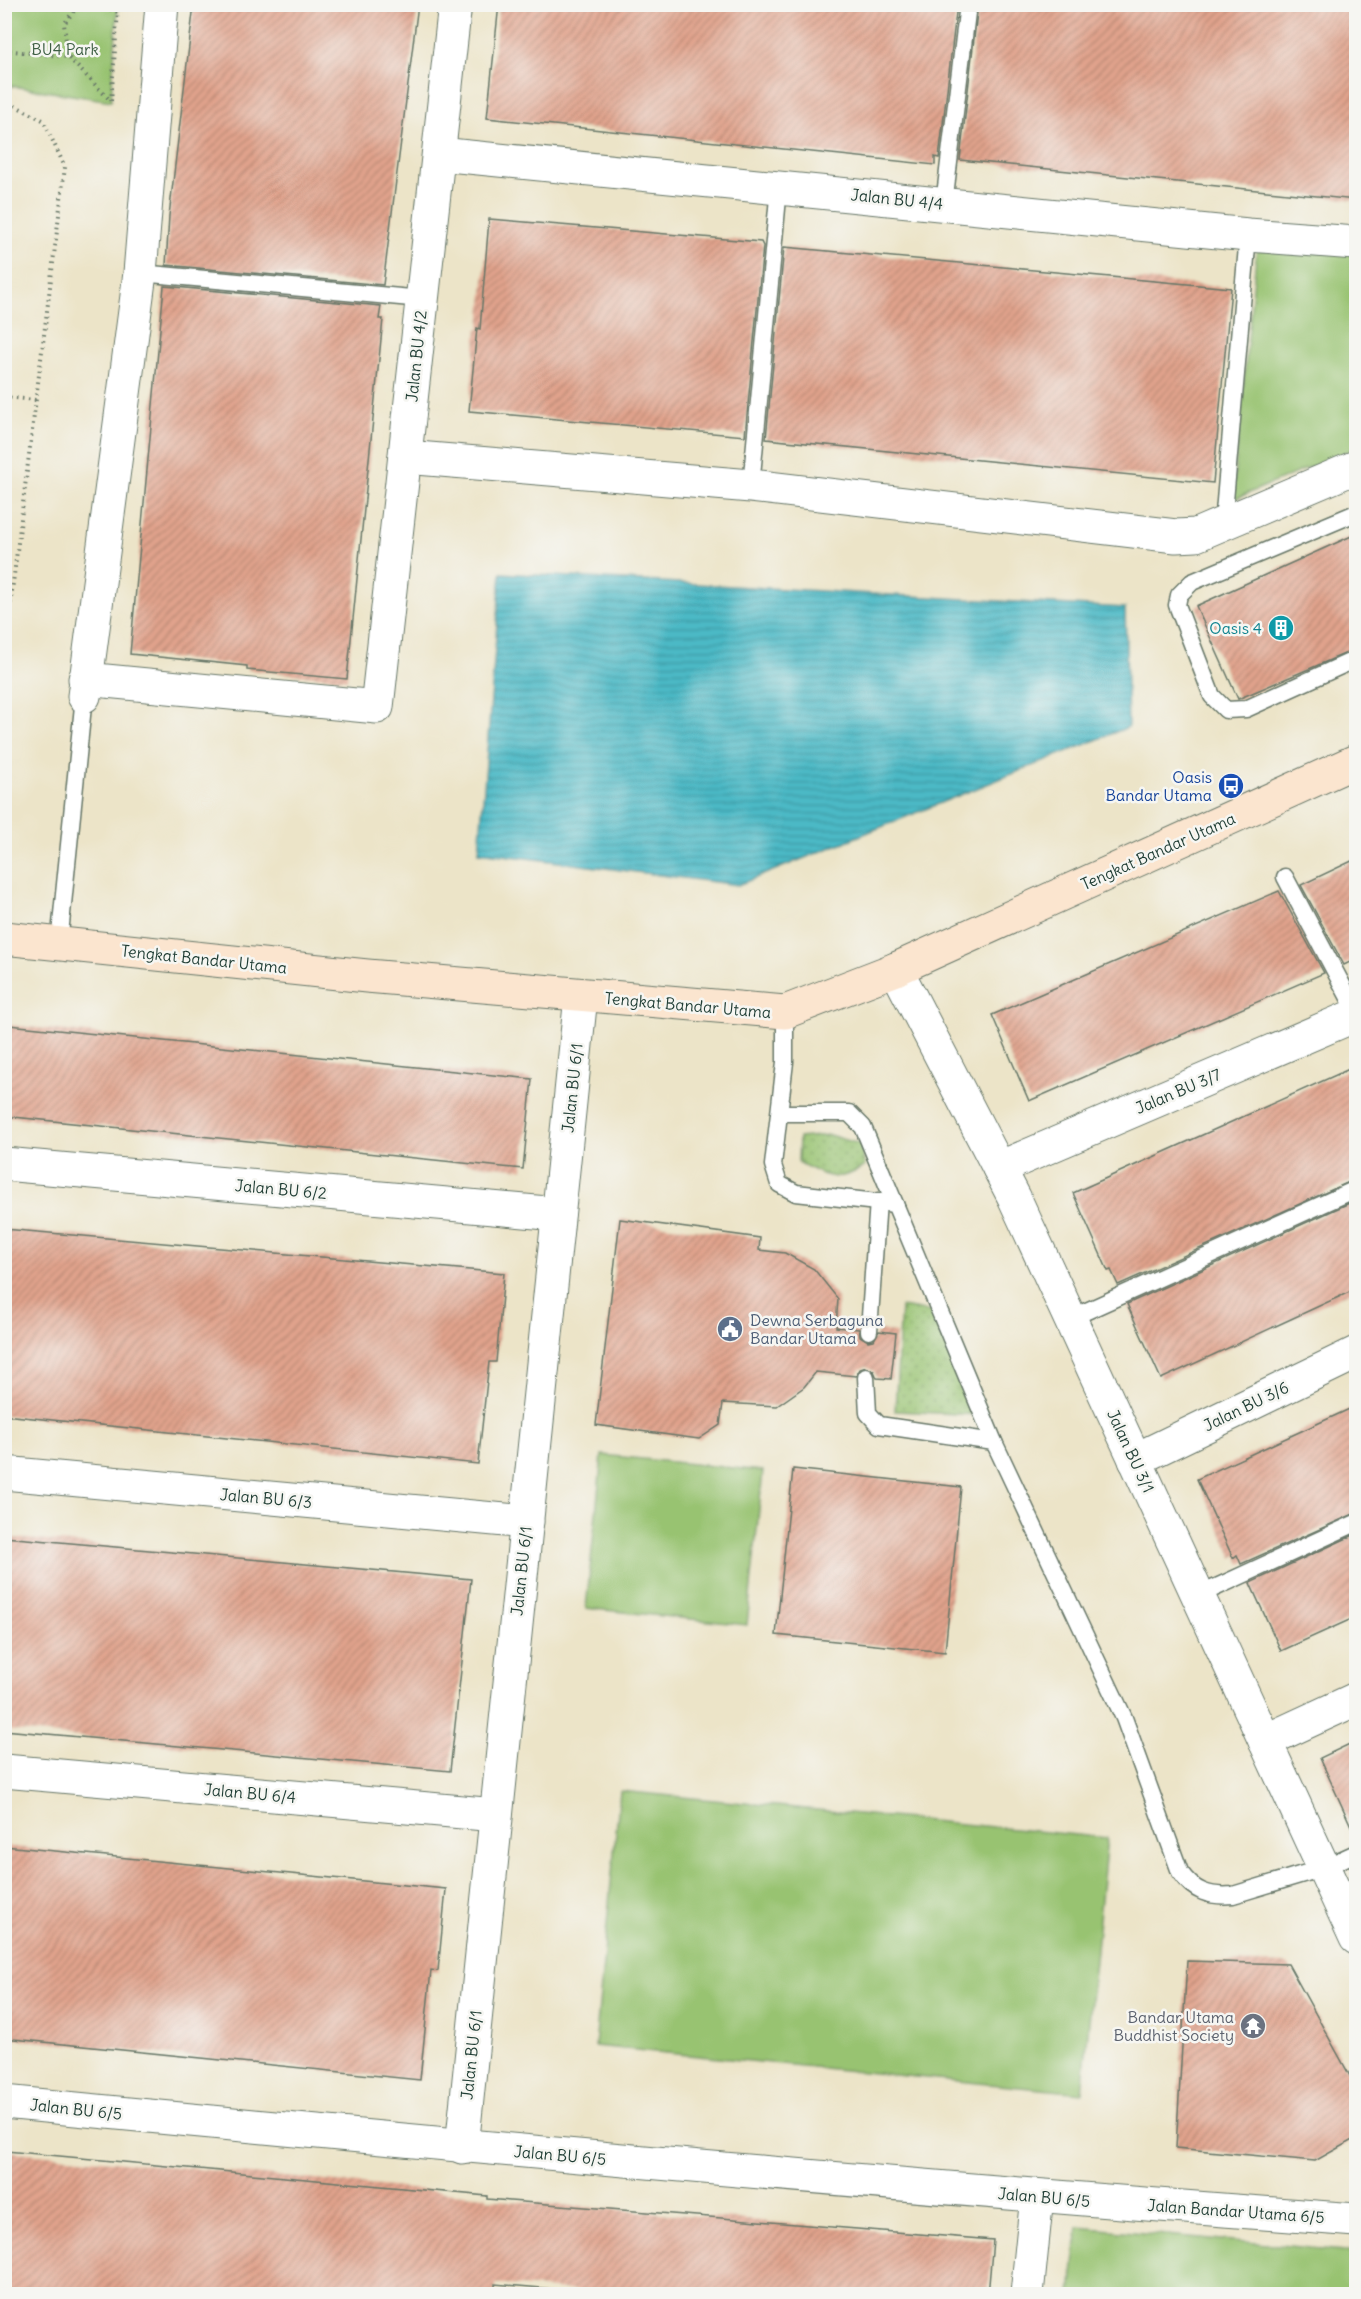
<svg xmlns="http://www.w3.org/2000/svg" width="1361" height="2299" font-family="Delius,sans-serif">
  <style>
    .grass { fill: url(#grass-dots); stroke: #5c8052; stroke-width: 1.5 }
    .park { fill: #98c371; stroke: #5c8052; stroke-width: 1.5 }
    .water { fill: url(#water-rules); stroke: #357b7d; stroke-width: 1.5 }
    .building { fill: url(#building-hatch) }
    .lines { fill: none; stroke-linecap: round; stroke-linejoin: round }
    .lane-casing { stroke: #677768; stroke-width: 19 }
    .street-casing { stroke: #677768; stroke-width: 35 }
    .secondary-casing { stroke: #677768; stroke-width: 35 }
    .path { stroke: #677768; stroke-width: 4; stroke-dasharray: 1.5 4.5; stroke-linecap: butt }
    .lane { stroke: #fff; stroke-width: 16 }
    .street { stroke: #fff; stroke-width: 33 }
    .secondary { stroke: #fbe5cf; stroke-width: 33 }
    .labels { text-anchor: middle; stroke-width: 5; stroke-linejoin: round; paint-order: stroke }
    .park-label { font-size: 16px; fill: #3d5e43; stroke: #f6f6f2 }
    .street-label { font-size: 16px; fill: #1f3d34; stroke: #f6f6f2 }
    .culture-label { font-size: 16px; fill: #0d838f; stroke: #f6f6f2; text-anchor: end }
    .transit-label { font-size: 16px; fill: #164399; stroke: #f6f6f2; text-anchor: end }
    .service-label { font-size: 16px; fill: #4e5e75; stroke: #f6f6f2; text-anchor: start }
    .worship-label { font-size: 16px; fill: #5b616d; stroke: #f6f6f2; text-anchor: end }
  </style>
  <defs>
    <pattern id="grass-dots" width="8" height="8" patternUnits="userSpaceOnUse" patternTransform="scale(1.5)"><rect width="8" height="8" fill="#98c371"/><path d="M2 2h.1M6 6h.1" fill="none" stroke="#7ba05e" stroke-width="1.8" stroke-linecap="round"/></pattern>
    <pattern id="water-rules" width="6" height="5" patternUnits="userSpaceOnUse" patternTransform="scale(1.5)"><rect width="6" height="5" fill="#4bb9c6"/><path d="M0 2.5h6" fill="none" stroke="#3e98a2"/></pattern>
    <pattern id="building-hatch" width="6" height="6" patternUnits="userSpaceOnUse" patternTransform="scale(1.5)"><rect width="6" height="6" fill="#e1a38c"/><path d="M-1 1l2-2M0 6l6-6M5 7l2-2" fill="none" stroke="#b68673"/></pattern>
  </defs>
  <rect width="100%" height="100%" fill="#f6f6f2"/>
  <filter id="ink" filterUnits="userSpaceOnUse"><feTurbulence type="fractalNoise" baseFrequency=".0167" numOctaves="2"/><feDisplacementMap in="SourceGraphic" scale="12" xChannelSelector="R" yChannelSelector="G"/><feConvolveMatrix kernelMatrix="1 2 1 2 8 2 1 2 1" color-interpolation-filters="sRGB"/></filter>
  <filter id="wash" filterUnits="userSpaceOnUse"><feTurbulence type="fractalNoise" baseFrequency=".008" numOctaves="4" result="noise"/><feDisplacementMap in="SourceGraphic" scale="24" xChannelSelector="R" yChannelSelector="G"/><feGaussianBlur stdDeviation="1.35" result="paint"/><feColorMatrix in="noise" values="0 0 0 0 0 0 0 0 0 0 0 0 0 0 0 0 0 1.4 0 .05"/><feComposite in="paint" operator="in"/></filter>
  <g filter="url(#wash)">
    <rect width="100%" height="100%" fill="#ece4c8"/>
    <g class="grass">
      <path d="M 829,1135 L 860,1144 L 865,1166 C 837,1184 826,1177 798,1162 L 799,1138 Z"/>
      <path d="M 901,1307 L 944,1314 L 980,1415 L 895,1411 Z"/>
    </g>
    <g class="park">
      <path d="M 5,4 L 118,5 L 111,101 L 5,85 Z"/>
      <path d="M 1257,247 L 1356,253 L 1356,448 L 1232,500 Z"/>
      <path d="M 602,1455 L 763,1471 L 747,1625 L 586,1608 Z"/>
      <path d="M 620,1791 L 1107,1838 L 1082,2093 L 595,2046 Z"/>
      <path d="M 1078,2227 L 1356,2252 L 1356,2294 L 1071,2294 Z"/>
    </g>
    <path class="water" d="M 501,573 L 1125,608 L 1128,727 L 738,885 L 479,852 Z"/>
    <g id="blocks">
      <g class="building">
        <path d="M 194,4 L 418,4 L 383,285 L 166,265 L 169,216 Z"/>
        <path d="M 499,4 L 957,4 L 939,158 L 935,157 L 935,165 L 487,118 Z"/>
        <path d="M 978,4 L 1356,4 L 1356,200 L 960,160 Z"/>
        <path d="M 489,219 L 761,242 L 763,246 L 745,436 L 469,411 L 477,328 L 480,329 Z"/>
        <path d="M 784,247 L 1231,288 L 1213,483 L 766,439 Z"/>
        <path d="M 164,286 L 381,306 L 379,319 L 383,319 L 347,679 L 247,670 L 247,666 L 130,654 Z"/>
        <path d="M 1356,534 L 1356,649 L 1238,699 L 1196,606 Z"/>
        <path d="M 1356,859 L 1356,959 L 1344,965 L 1301,885 Z"/>
        <path d="M 1279,891 L 1324,973 L 1029,1101 L 992,1015 Z"/>
        <path d="M 9,1025 L 532,1079 L 523,1169 L 4,1116 L 4,1070 Z"/>
        <path d="M 1356,1066 L 1356,1179 L 1118,1285 L 1111,1270 L 1108,1271 L 1073,1193 Z"/>
        <path d="M 1356,1200 L 1356,1289 L 1161,1379 L 1127,1304 Z"/>
        <path d="M 620,1219 L 760,1238 L 759,1250 L 785,1253 L 814,1269 L 838,1299 L 836,1327 L 859,1329 L 860,1336 L 868,1341 L 874,1340 L 879,1331 L 896,1333 L 891,1379 L 877,1378 L 874,1371 L 866,1367 L 860,1369 L 856,1376 L 816,1372 L 804,1387 L 777,1406 L 723,1403 L 720,1425 L 699,1439 L 596,1425 Z"/>
        <path d="M 4,1229 L 504,1273 L 496,1362 L 489,1362 L 478,1464 L 4,1415 Z"/>
        <path d="M 1356,1406 L 1356,1513 L 1241,1564 L 1237,1555 L 1233,1558 L 1197,1479 Z"/>
        <path d="M 793,1469 L 961,1487 L 945,1652 L 776,1635 Z"/>
        <path d="M 1356,1534 L 1356,1617 L 1281,1651 L 1250,1583 Z"/>
        <path d="M 4,1537 L 471,1579 L 450,1771 L 4,1730 Z"/>
        <path d="M 1356,1741 L 1356,1837 L 1320,1758 Z"/>
        <path d="M 4,1846 L 446,1889 L 438,1971 L 431,1970 L 420,2080 L 4,2038 Z"/>
        <path d="M 1187,1961 L 1288,1964 L 1356,2087 L 1356,2138 L 1315,2161 L 1176,2148 Z"/>
        <path d="M 6,2151 L 487,2196 L 487,2199 L 993,2240 L 988,2295 L 623,2295 L 495,2284 L 495,2295 L 4,2295 Z"/>
      </g>
    </g>
  </g>
  <g filter="url(#ink)">
    <use href="#blocks" fill-opacity="0" stroke="#677768" stroke-width="1.5"/>
    <g class="lines">
      <g class="lane-casing">
        <g id="lane">
          <path d="M 944,204 L 968,4"/>
          <path d="M 140,273 L 422,299"/>
          <path d="M 751,486 L 779,187"/>
          <path d="M 1356,513 L 1192,582 L 1179,595 L 1177,605 L 1212,696 L 1226,710 L 1246,709 L 1356,659"/>
          <path d="M 1223,524 L 1248,235"/>
          <path d="M 1285,877 L 1356,1011"/>
          <path d="M 59,944 L 84,696"/>
          <path d="M 785,1012 L 785,1062 L 773,1165 L 779,1184 L 796,1193 L 895,1204"/>
          <path d="M 780,1113 L 849,1113 L 863,1127 L 994,1442 L 1124,1718 L 1180,1872 C 1194,1892 1209,1897 1233,1895 L 1323,1868 L 1356,1853"/>
          <path d="M 1069,1319 L 1356,1189"/>
          <path d="M 869,1331 L 878,1201"/>
          <path d="M 866,1377 L 868,1413 L 879,1425 L 994,1442"/>
          <path d="M 1197,1596 L 1356,1523"/>
        </g>
      </g>
      <g class="street-casing">
        <g id="street">
          <path d="M 439,154 L 1248,235 L 1356,243"/>
          <path d="M 405,457 L 751,486 L 1176,536 L 1196,535 L 1356,467"/>
          <path d="M 85,679 L 377,707 L 455,4"/>
          <path d="M 84,696 L 140,273 L 162,4"/>
          <path d="M 896,969 L 1014,1197 L 1356,1938"/>
          <path d="M 4,1164 L 558,1214"/>
          <path d="M 999,1168 L 1356,1015"/>
          <path d="M 1135,1460 L 1356,1353"/>
          <path d="M 4,1473 L 527,1522"/>
          <path d="M 1265,1741 L 1356,1699"/>
          <path d="M 4,1771 L 496,1815"/>
          <path d="M 4,2102 C 455,2146 905,2187 1356,2220"/>
          <path d="M 462,2147 L 581,996"/>
          <path d="M 1027,2294 L 1037,2196"/>
        </g>
      </g>
      <g class="secondary-casing">
        <path id="secondary" d="M 4,938 L 367,976 L 785,1012 L 896,969 L 1356,761"/>
      </g>
      <g class="path">
        <path d="M 4,50 L 68,57 L 111,101 L 118,12 L 93,4"/>
        <path d="M 68,57 L 64,24 L 79,4"/>
        <path d="M 4,100 L 43,120 L 65,167 L 4,655"/>
        <path d="M 4,397 L 36,400"/>
      </g>
      <use href="#lane" class="lane"/>
      <use href="#street" class="street"/>
      <use href="#secondary" class="secondary"/>
    </g>
  </g>
  <defs>
    <g id="building-disc" transform="scale(1.35)"><circle r="9.5" fill="#0f9aa8" stroke="#f6f6f2"/><path d="M-4-6H4V6H1V3H-1V6H-4ZM-2.5-4.3h1.7v1.8h-1.7ZM.8-4.3h1.7v1.8H.8ZM-2.5-1h1.7V.8h-1.7ZM.8-1h1.7V.8H.8Z" fill="#fff"/></g>
    <g id="bus-disc" transform="scale(1.35)"><circle r="9.5" fill="#1a4fb4" stroke="#f6f6f2"/><path d="M-5-6H5V4H4V6H2V4H-2V6H-4V4H-5ZM-3.5-4V0h7V-4ZM-3.5 1.2v1.5H-2V1.2ZM2 1.2v1.5H3.5V1.2Z" fill="#fff"/></g>
    <g id="civic-disc" transform="scale(1.35)"><circle r="9.5" fill="#5c6f8a" stroke="#f6f6f2"/><path d="M-.6-6.5H3V-4.5H.6V-3L4-1V1h2V6H-6V1h2V-1L-.6-3ZM-1.2 2.5V6h2.4V2.5Z" fill="#fff"/></g>
    <g id="temple-disc" transform="scale(1.35)"><circle r="9.5" fill="#6b7280" stroke="#f6f6f2"/><path d="M0-6L5-2H3V0L6.5 2.5H4V6H1.5V3h-3V6H-4V2.5H-6.5L-3 0V-2H-5Z" fill="#fff"/></g>
  </defs>
  <g fill-rule="evenodd">
    <use href="#building-disc" x="1281" y="628"/>
    <use href="#bus-disc" x="1231" y="786"/>
    <use href="#civic-disc" x="730" y="1329"/>
    <use href="#temple-disc" x="1253" y="2026"/>
  </g>
  <g class="labels">
    <g class="park-label">
      <text x="65" y="55">BU4 Park</text>
    </g>
    <g class="street-label">
      <text transform="translate(897 199) rotate(6)" y="6">Jalan BU 4/4</text>
      <text transform="translate(416 356) rotate(-84)" y="6">Jalan BU 4/2</text>
      <text transform="translate(1158 851) rotate(-24)" y="6">Tengkat Bandar Utama</text>
      <text transform="translate(204 959) rotate(6)" y="6">Tengkat Bandar Utama</text>
      <text transform="translate(688 1005) rotate(5)" y="6">Tengkat Bandar Utama</text>
      <text transform="translate(572 1088) rotate(-84)" y="6">Jalan BU 6/1</text>
      <text transform="translate(1178 1091) rotate(-23)" y="6">Jalan BU 3/7</text>
      <text transform="translate(281 1189) rotate(5)" y="6">Jalan BU 6/2</text>
      <text transform="translate(1246 1406) rotate(-26)" y="6">Jalan BU 3/6</text>
      <text transform="translate(1131 1451) rotate(65)" y="6">Jalan BU 3/1</text>
      <text transform="translate(266 1498) rotate(5)" y="6">Jalan BU 6/3</text>
      <text transform="translate(521 1571) rotate(-84)" y="6">Jalan BU 6/1</text>
      <text transform="translate(250 1793) rotate(5)" y="6">Jalan BU 6/4</text>
      <text transform="translate(471 2055) rotate(-84)" y="6">Jalan BU 6/1</text>
      <text transform="translate(76 2109) rotate(6)" y="6">Jalan BU 6/5</text>
      <text transform="translate(560 2155) rotate(5)" y="6">Jalan BU 6/5</text>
      <text transform="translate(1044 2197) rotate(5)" y="6">Jalan BU 6/5</text>
      <text transform="translate(1236 2211) rotate(4)" y="6">Jalan Bandar Utama 6/5</text>
    </g>
    <g class="culture-label">
      <text x="1262" y="634">Oasis 4</text>
    </g>
    <g class="transit-label">
      <text x="1212" y="783">Oasis<tspan x="1212" dy="18">Bandar Utama</tspan></text>
    </g>
    <g class="service-label">
      <text x="750" y="1326">Dewna Serbaguna<tspan x="750" dy="18">Bandar Utama</tspan></text>
    </g>
    <g class="worship-label">
      <text x="1234" y="2023">Bandar Utama<tspan x="1234" dy="18">Buddhist Society</tspan></text>
    </g>
  </g>
  <rect width="1361" height="2299" fill="none" stroke="#f6f6f2" stroke-width="24"/>
</svg>
